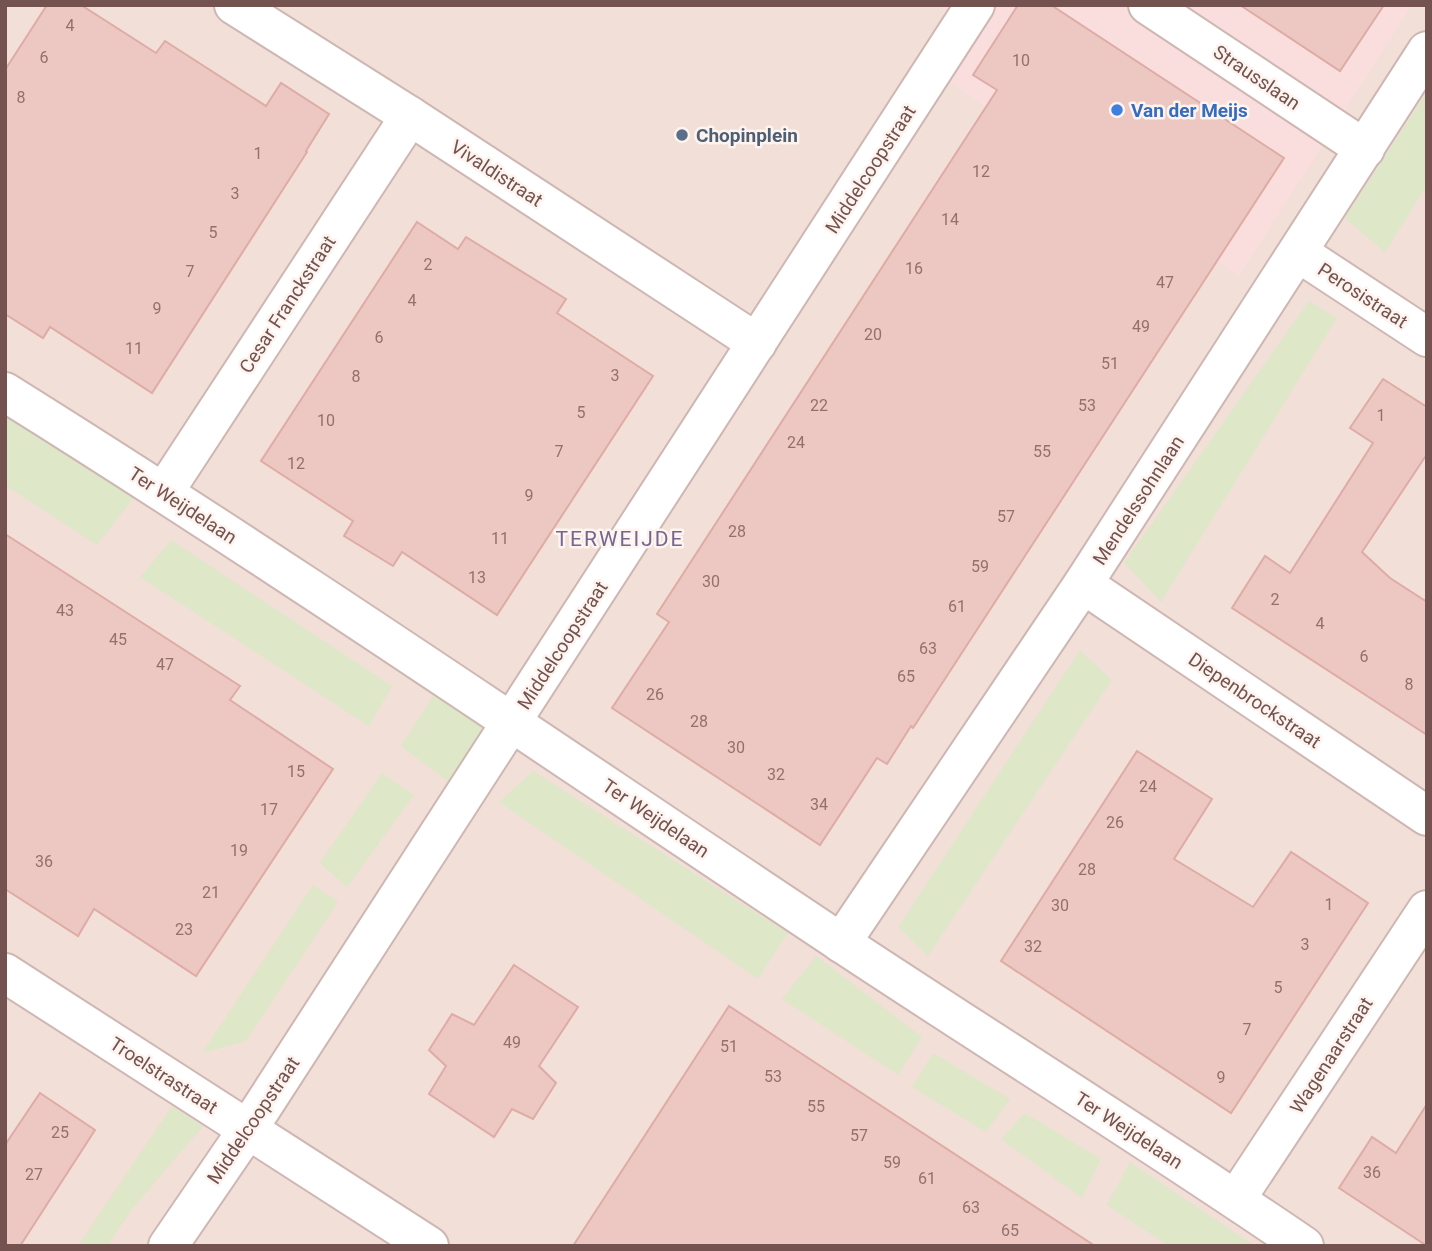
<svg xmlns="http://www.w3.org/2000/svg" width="1432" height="1251" font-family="Roboto,sans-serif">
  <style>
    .residential { fill: #f2dfd8 }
    .commercial { fill: #fadede }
    .green { fill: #dee7c8 }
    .building { fill: #edc8c3; stroke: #deaba5; stroke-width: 2 }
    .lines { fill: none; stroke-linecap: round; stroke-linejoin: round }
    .minor-casing { stroke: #ceb7b3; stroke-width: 42 }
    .minor { stroke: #fff; stroke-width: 38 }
    .shop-dot { fill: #3f7fe0; stroke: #fdf4ef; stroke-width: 2.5 }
    .service-dot { fill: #5c6f8a; stroke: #fdf4ef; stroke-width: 2.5 }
    .labels { text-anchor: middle; stroke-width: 5; stroke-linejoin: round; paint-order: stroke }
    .number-label { font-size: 16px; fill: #92706c }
    .street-label { font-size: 19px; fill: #73524f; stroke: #fdf4ef }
    .shop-label { font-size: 19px; font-weight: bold; fill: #366cbe; stroke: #fdf4ef; text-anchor: start }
    .service-label { font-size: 19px; font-weight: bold; fill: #4e5e75; stroke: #fdf4ef; text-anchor: start }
    .neighbourhood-label { font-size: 21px; letter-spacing: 2px; fill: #76668e; stroke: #fdf4ef }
  </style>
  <rect width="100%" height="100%" fill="#fbefe9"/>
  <rect class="residential" x="5" y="5" width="1422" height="1241"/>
  <path class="commercial" d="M 945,5 L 1412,5 L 1239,276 L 933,71 Z"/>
  <g class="green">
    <path d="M 1427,92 L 1427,185 L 1385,252 L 1345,218 Z"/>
    <path d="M 1309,301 L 1337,318 L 1161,602 L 1124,563 Z"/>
    <path d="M 5,414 L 138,492 L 97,545 L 5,485 Z"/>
    <path d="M 171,540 L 392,686 L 369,726 L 140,577 Z"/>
    <path d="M 1080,650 L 1112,680 L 928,956 L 898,927 Z"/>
    <path d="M 435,693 L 493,728 L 449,782 L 401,746 Z"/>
    <path d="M 533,771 L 788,933 L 758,979 L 499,802 Z"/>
    <path d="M 382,773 L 414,795 L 347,887 L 320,863 Z"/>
    <path d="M 313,885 L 338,902 L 246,1041 L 202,1053 Z"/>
    <path d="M 816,956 L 922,1037 L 898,1075 L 782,999 Z"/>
    <path d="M 933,1053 L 1010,1099 L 986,1132 L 912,1087 Z"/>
    <path d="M 172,1106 L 203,1126 L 132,1209 L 107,1246 L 78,1246 Z"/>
    <path d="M 1025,1113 L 1101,1159 L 1082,1198 L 1001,1139 Z"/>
    <path d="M 1130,1162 L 1255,1246 L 1169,1246 L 1107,1205 Z"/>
  </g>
  <g class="building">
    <path d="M 47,5 L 81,5 L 156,53 L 165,41 L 266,106 L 281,83 L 329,114 L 306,151 L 307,152 L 152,393 L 50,327 L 43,338 L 5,314 L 5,70 Z"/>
    <path d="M 1018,5 L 1051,5 L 1284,158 L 913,728 L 911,726 L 887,764 L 877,758 L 820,845 L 612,708 L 669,622 L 657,614 L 997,90 L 973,75 Z"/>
    <path d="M 1240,5 L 1384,5 L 1340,71 Z"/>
    <path d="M 417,222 L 458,249 L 466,237 L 566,299 L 557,313 L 653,376 L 497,615 L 402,552 L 393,566 L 344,536 L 353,521 L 261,461 Z"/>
    <path d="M 1383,379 L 1427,407 L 1427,454 L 1362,552 L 1390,578 L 1427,602 L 1427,735 L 1232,608 L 1265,556 L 1290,573 L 1373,443 L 1350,428 Z"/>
    <path d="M 5,534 L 240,686 L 230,700 L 333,769 L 196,976 L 94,909 L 78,936 L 5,889 Z"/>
    <path d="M 1137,751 L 1212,799 L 1174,859 L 1253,907 L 1291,852 L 1368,903 L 1231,1113 L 1001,961 Z"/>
    <path d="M 514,965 L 578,1007 L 539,1066 L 556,1083 L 533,1119 L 512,1109 L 494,1137 L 429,1094 L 446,1066 L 429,1050 L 452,1014 L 474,1025 Z"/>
    <path d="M 729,1006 L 770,1033 L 1095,1246 L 573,1246 Z"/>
    <path d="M 40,1093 L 95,1130 L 20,1246 L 5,1246 L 5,1145 Z"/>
    <path d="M 1427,1104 L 1427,1246 L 1339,1188 L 1372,1137 L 1396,1153 Z"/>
  </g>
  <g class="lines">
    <g class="minor-casing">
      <g id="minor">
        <path d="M 234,5 L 410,116 L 757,343"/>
        <path d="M 1148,5 L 1365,149"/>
        <path d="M 1299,253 L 1427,337"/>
        <path d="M 5,392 C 288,569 563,758 840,942 C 994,1044 1152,1142 1304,1246"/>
        <path d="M 164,492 L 410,116"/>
        <path d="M 1083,584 L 1427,816"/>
        <path d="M 841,943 L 1083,584 L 1427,51"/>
        <path d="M 5,973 L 429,1246"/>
        <path d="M 1236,1199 L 1427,910"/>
        <path d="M 168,1246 L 248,1129 L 975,5"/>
      </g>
    </g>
    <use href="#minor" class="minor"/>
  </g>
  <circle class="shop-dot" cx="1117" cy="110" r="7"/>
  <circle class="service-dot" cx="682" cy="135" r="7"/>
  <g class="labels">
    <g class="number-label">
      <text x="70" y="31">4</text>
      <text x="44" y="63">6</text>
      <text x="1021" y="66">10</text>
      <text x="21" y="103">8</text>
      <text x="258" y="159">1</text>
      <text x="981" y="177">12</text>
      <text x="235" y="199">3</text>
      <text x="950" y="225">14</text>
      <text x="213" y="238">5</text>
      <text x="428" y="270">2</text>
      <text x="914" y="274">16</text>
      <text x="190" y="277">7</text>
      <text x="1165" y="288">47</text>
      <text x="412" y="306">4</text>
      <text x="157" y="314">9</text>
      <text x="1141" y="332">49</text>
      <text x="873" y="340">20</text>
      <text x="379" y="343">6</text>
      <text x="134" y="354">11</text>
      <text x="1110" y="369">51</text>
      <text x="615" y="381">3</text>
      <text x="356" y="382">8</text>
      <text x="819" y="411">22</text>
      <text x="1087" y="411">53</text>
      <text x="581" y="418">5</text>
      <text x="1381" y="421">1</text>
      <text x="326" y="426">10</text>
      <text x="796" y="448">24</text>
      <text x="559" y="457">7</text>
      <text x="1042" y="457">55</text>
      <text x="296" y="469">12</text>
      <text x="529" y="501">9</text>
      <text x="1006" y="522">57</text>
      <text x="737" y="537">28</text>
      <text x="500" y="544">11</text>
      <text x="980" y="572">59</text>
      <text x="477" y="583">13</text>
      <text x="711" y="587">30</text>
      <text x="1275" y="605">2</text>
      <text x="957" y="612">61</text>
      <text x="65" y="616">43</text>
      <text x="1320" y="629">4</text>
      <text x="118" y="645">45</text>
      <text x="928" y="654">63</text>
      <text x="1364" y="662">6</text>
      <text x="165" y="670">47</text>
      <text x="906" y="682">65</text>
      <text x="1409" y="690">8</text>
      <text x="655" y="700">26</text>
      <text x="699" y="727">28</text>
      <text x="736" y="753">30</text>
      <text x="296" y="777">15</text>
      <text x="776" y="780">32</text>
      <text x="1148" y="792">24</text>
      <text x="819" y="810">34</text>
      <text x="269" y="815">17</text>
      <text x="1115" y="828">26</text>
      <text x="239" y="856">19</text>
      <text x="44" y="867">36</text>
      <text x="1087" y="875">28</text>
      <text x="211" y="898">21</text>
      <text x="1329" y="910">1</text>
      <text x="1060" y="911">30</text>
      <text x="184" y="935">23</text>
      <text x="1305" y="950">3</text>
      <text x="1033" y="952">32</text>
      <text x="1278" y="993">5</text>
      <text x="1247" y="1035">7</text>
      <text x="512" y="1048">49</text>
      <text x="729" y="1052">51</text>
      <text x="773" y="1082">53</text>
      <text x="1221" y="1083">9</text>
      <text x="816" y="1112">55</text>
      <text x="60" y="1138">25</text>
      <text x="859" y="1141">57</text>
      <text x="892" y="1168">59</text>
      <text x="1372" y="1178">36</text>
      <text x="34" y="1180">27</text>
      <text x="927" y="1184">61</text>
      <text x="971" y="1213">63</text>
      <text x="1010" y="1236">65</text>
    </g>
    <g class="street-label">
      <text transform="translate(1257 77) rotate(34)" y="7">Strausslaan</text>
      <text transform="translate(870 169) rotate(-57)" y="7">Middelcoopstraat</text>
      <text transform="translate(497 173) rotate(33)" y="7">Vivaldistraat</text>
      <text transform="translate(1363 295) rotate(33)" y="7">Perosistraat</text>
      <text transform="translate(287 304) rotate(-57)" y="7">Cesar Franckstraat</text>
      <text transform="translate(1138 500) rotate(-57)" y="7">Mendelssohnlaan</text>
      <text transform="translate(183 505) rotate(33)" y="7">Ter Weijdelaan</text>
      <text transform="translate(562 645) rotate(-57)" y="7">Middelcoopstraat</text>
      <text transform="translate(1255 700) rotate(34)" y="7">Diepenbrockstraat</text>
      <text transform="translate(656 818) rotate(34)" y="7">Ter Weijdelaan</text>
      <text transform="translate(1331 1055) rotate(-57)" y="7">Wagenaarstraat</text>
      <text transform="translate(164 1075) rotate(33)" y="7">Troelstrastraat</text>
      <text transform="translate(253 1120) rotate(-56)" y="7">Middelcoopstraat</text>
      <text transform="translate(1129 1130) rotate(33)" y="7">Ter Weijdelaan</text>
    </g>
    <g class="shop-label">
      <text x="1131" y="117">Van der Meijs</text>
    </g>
    <g class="service-label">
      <text x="696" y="142">Chopinplein</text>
    </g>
    <g class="neighbourhood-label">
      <text x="620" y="546">TERWEIJDE</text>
    </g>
  </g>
  <rect width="1432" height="1251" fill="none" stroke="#73524f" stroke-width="14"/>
</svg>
